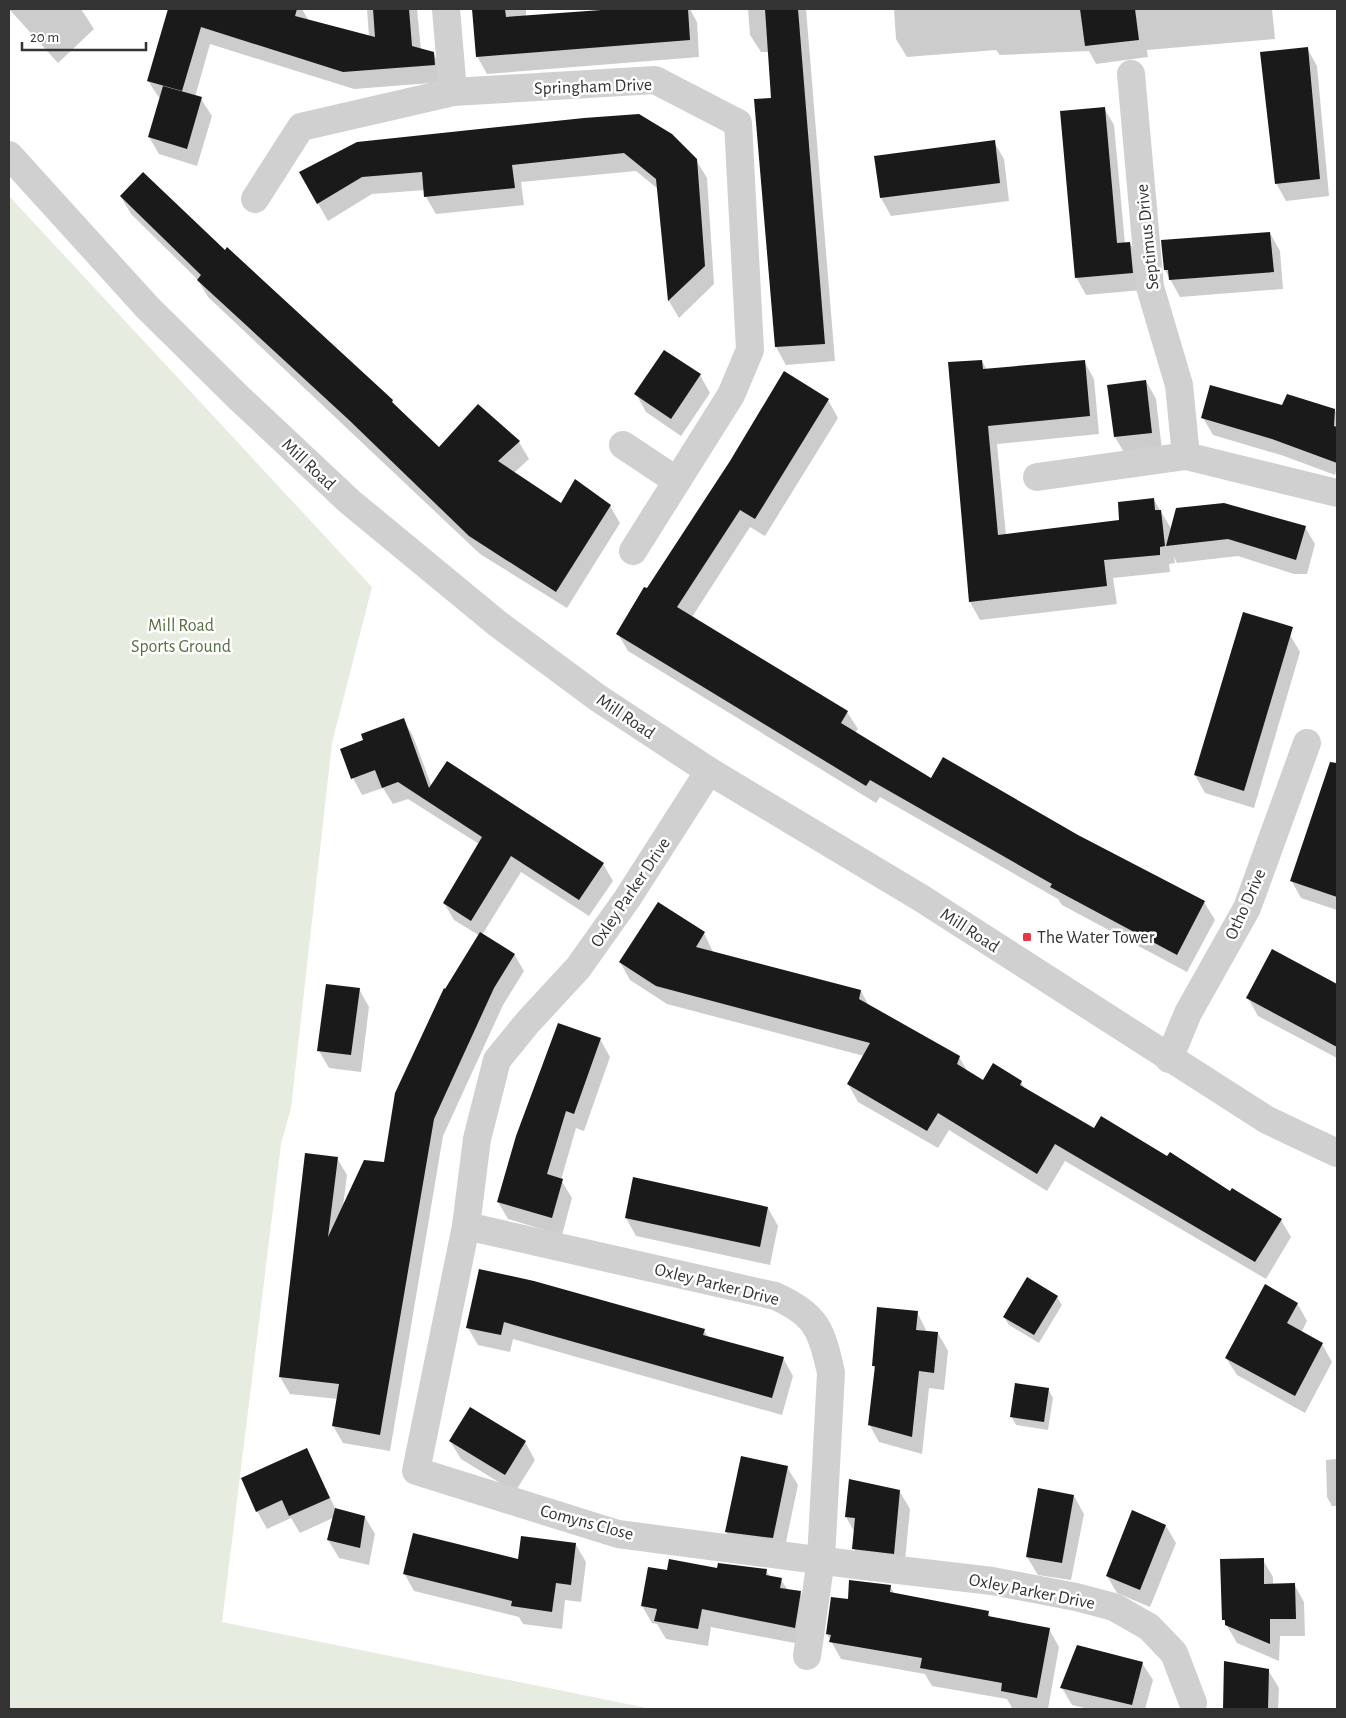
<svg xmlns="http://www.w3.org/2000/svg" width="1346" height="1718" font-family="'Alegreya Sans',sans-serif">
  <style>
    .green { fill: #e6ecdf }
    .shadow { fill: #0003 }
    .building { fill: #1a1a1a }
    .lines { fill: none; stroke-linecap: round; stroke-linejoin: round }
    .minor { stroke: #d0d0d0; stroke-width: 28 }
    .poi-dot { fill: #e63946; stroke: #fff; stroke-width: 2 }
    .labels { text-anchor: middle; stroke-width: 5; stroke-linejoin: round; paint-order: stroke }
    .street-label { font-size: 18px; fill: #333; stroke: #fff }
    .park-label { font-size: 18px; fill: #56703f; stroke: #fff }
    .poi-label { font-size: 18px; fill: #333; stroke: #fff; text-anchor: start }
  </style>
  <rect width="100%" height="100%" fill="#fff"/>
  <path class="green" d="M 9,196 L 372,587 L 332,743 L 291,1108 L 281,1144 L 222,1622 L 652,1709 L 9,1709 Z"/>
  <g class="shadow">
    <path d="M 9,9 L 81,9 L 94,29 L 58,63 Z"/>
    <path d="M 170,9 L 302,9 L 309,21 L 369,37 L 367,9 L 417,9 L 421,50 L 433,53 L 443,71 L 444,82 L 354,89 L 210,44 L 195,97 L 201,99 L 212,116 L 197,166 L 159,154 L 149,137 L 160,99 L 148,81 Z"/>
    <path d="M 473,9 L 526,9 L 526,17 L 629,9 L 690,9 L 697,22 L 699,57 L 487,74 L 477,56 Z"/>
    <path d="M 748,9 L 806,9 L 835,361 L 786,365 L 776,347 L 756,100 L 773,99 L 769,52 L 761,52 L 750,35 Z"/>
    <path d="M 894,9 L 1272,9 L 1275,39 L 1147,50 L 1148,57 L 1096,64 L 1089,51 L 1000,55 L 996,50 L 907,57 L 896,39 Z"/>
    <path d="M 1307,48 L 1317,66 L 1329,196 L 1286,201 L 1276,183 Z"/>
    <path d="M 1104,108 L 1114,125 L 1125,244 L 1130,243 L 1140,261 L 1142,290 L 1086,295 L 1076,277 Z"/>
    <path d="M 639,116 L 696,160 L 707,178 L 714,284 L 679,318 L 669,301 L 658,189 L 636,171 L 521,182 L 524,205 L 436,214 L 426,197 L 425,190 L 372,194 L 328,221 L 300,172 Z"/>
    <path d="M 994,142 L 1004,159 L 1009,201 L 891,216 L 881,198 L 875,157 Z"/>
    <path d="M 121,197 L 225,251 L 227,248 L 392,401 L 396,408 L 439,449 L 519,442 L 529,459 L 514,473 L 562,505 L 610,506 L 620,523 L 567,608 L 480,554 L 208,297 L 198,280 L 131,214 Z"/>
    <path d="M 1270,233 L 1280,251 L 1283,289 L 1180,297 L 1165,270 Z"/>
    <path d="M 982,361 L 987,370 L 1084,361 L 1094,379 L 1099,434 L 997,444 L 1006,535 L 1121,521 L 1154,500 L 1172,530 L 1305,527 L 1315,544 L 1307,574 L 1294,574 L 1238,556 L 1177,563 L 1174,557 L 1175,563 L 1169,564 L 1170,572 L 1113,578 L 1117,604 L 980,620 L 970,602 L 950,364 Z"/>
    <path d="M 700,375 L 710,393 L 681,436 L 646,412 L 636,394 Z"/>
    <path d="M 1146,381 L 1156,399 L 1162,450 L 1125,454 L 1115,437 Z"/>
    <path d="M 828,400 L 838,418 L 765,536 L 750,527 L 692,617 L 847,712 L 858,729 L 855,733 L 931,780 L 1077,836 L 1204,902 L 1215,920 L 1187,972 L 1062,905 L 1058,899 L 880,797 L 876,803 L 628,651 L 618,634 L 647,590 Z"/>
    <path d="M 1282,407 L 1335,410 L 1337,414 L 1337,467 L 1335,475 L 1284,456 L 1213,435 L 1203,418 Z"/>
    <path d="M 1290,635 L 1300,652 L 1254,808 L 1205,793 L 1195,775 Z"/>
    <path d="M 403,719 L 413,736 L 432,787 L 603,864 L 613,881 L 589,916 L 521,872 L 482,935 L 514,954 L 524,971 L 503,1005 L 443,1136 L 390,1451 L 343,1443 L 333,1426 L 338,1399 L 290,1394 L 280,1377 L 337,1158 L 347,1175 L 343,1206 L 385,1164 L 446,991 L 480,936 L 454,920 L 444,903 L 479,844 L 408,799 L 393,804 L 383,788 L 362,795 L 353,778 L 365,741 Z"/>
    <path d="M 1327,776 L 1337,779 L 1337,910 L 1301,898 L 1291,880 Z"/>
    <path d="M 704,933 L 713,952 L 861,991 L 869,1006 L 959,1057 L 968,1072 L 983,1081 L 1021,1082 L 1025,1089 L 1094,1130 L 1230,1193 L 1281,1220 L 1291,1237 L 1266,1279 L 1065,1161 L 1047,1191 L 949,1130 L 938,1148 L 858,1102 L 848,1084 L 864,1056 L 667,1004 L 630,980 L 620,962 Z"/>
    <path d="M 1273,951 L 1337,985 L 1337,1058 L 1258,1016 L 1248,998 Z"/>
    <path d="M 359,989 L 369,1007 L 361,1072 L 329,1068 L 319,1051 Z"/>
    <path d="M 600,1039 L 610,1057 L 584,1131 L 576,1128 L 561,1180 L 572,1198 L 562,1235 L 508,1219 L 498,1202 Z"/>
    <path d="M 768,1208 L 778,1226 L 770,1265 L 636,1236 L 626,1218 Z"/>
    <path d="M 480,1270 L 704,1330 L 709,1338 L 783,1358 L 793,1376 L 782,1415 L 513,1339 L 510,1352 L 478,1345 L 468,1328 Z"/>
    <path d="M 1057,1297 L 1062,1305 L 1039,1343 L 1009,1325 L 1004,1317 Z"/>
    <path d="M 1297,1303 L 1307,1321 L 1301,1333 L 1322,1344 L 1332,1362 L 1305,1413 L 1237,1375 L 1226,1358 Z"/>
    <path d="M 917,1312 L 927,1332 L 938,1333 L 948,1351 L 944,1390 L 929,1388 L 922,1454 L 879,1442 L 869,1424 L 875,1370 L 873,1366 Z"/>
    <path d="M 1048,1389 L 1053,1398 L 1048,1430 L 1016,1425 L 1011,1416 Z"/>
    <path d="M 450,1441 L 525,1442 L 535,1460 L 515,1492 L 461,1459 Z"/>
    <path d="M 307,1450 L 336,1510 L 365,1517 L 375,1534 L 369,1565 L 339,1558 L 328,1540 L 333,1518 L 300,1533 L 291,1518 L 267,1529 L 257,1511 Z"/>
    <path d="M 1337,1459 L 1337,1506 L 1332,1506 L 1327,1497 L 1326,1460 Z"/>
    <path d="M 787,1467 L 798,1485 L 783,1556 L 736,1550 L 726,1532 Z"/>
    <path d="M 900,1492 L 910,1509 L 904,1571 L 864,1566 L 854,1549 L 855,1533 L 846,1517 Z"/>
    <path d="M 1074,1496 L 1084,1514 L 1071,1580 L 1038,1575 L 1027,1557 Z"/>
    <path d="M 1166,1526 L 1176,1543 L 1150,1607 L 1117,1593 L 1107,1576 Z"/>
    <path d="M 576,1545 L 586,1562 L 581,1602 L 565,1600 L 562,1629 L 523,1624 L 519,1617 L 414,1591 L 404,1573 L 519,1560 Z"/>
    <path d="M 1263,1560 L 1273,1577 L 1273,1585 L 1294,1584 L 1304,1602 L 1305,1636 L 1280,1636 L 1279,1661 L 1237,1643 L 1223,1619 Z"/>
    <path d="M 718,1569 L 766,1570 L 770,1577 L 781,1580 L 788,1590 L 800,1592 L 810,1610 L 805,1645 L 711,1627 L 708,1646 L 666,1639 L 657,1624 L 652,1623 L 642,1606 L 668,1572 Z"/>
    <path d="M 890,1586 L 895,1595 L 988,1612 L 991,1618 L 1049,1629 L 1059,1647 L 1048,1709 L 1012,1708 L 1007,1699 L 932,1686 L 925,1674 L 841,1659 L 827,1634 L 849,1601 Z"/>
    <path d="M 1226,1662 L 1268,1670 L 1279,1688 L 1278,1709 L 1225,1709 Z"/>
    <path d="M 1142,1663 L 1153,1680 L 1145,1709 L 1089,1709 L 1072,1705 L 1062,1688 Z"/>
  </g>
  <g class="building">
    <path d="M 168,9 L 297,9 L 295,16 L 375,37 L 373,9 L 409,9 L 412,46 L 434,52 L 435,65 L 343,72 L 201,27 L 182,91 L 147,81 Z"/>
    <path d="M 472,9 L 505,9 L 506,17 L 615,9 L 688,9 L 690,40 L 476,57 Z"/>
    <path d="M 765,9 L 798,9 L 825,344 L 775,347 L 754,99 L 771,98 Z"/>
    <path d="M 1080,9 L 1135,9 L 1139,40 L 1085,46 Z"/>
    <path d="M 1308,47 L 1320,179 L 1275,184 L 1260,52 Z"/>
    <path d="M 163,86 L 202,97 L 187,149 L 148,137 Z"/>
    <path d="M 1105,107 L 1117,243 L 1130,242 L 1133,273 L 1075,278 L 1060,111 Z"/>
    <path d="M 639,114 L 672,134 L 697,159 L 705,266 L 668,301 L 656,179 L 624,153 L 512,165 L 515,188 L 424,197 L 422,172 L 362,177 L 317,204 L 299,172 L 357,142 L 584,118 Z"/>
    <path d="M 995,140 L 1000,183 L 880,198 L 874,156 Z"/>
    <path d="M 143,172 L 225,250 L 227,247 L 393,400 L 392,402 L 439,447 L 478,404 L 520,441 L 498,461 L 561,503 L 575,479 L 611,505 L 556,592 L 469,536 L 349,420 L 197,280 L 201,275 L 120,196 Z"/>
    <path d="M 1270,232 L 1274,272 L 1169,280 L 1168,270 L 1164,270 L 1161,240 Z"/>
    <path d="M 664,350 L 701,374 L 671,419 L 634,394 Z"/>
    <path d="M 982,360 L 983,369 L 1085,360 L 1090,416 L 988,426 L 998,535 L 1119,520 L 1118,502 L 1154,498 L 1155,510 L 1161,510 L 1165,546 L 1160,547 L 1160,555 L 1104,560 L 1107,586 L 969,602 L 948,362 Z"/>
    <path d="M 784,371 L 829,399 L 755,519 L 740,510 L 677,607 L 848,711 L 841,723 L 931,778 L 943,757 L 1078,835 L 1205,901 L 1177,955 L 1050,887 L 1052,884 L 870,780 L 866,786 L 616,634 L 644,587 L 647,588 L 730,461 Z"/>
    <path d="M 1146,380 L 1152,433 L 1114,437 L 1107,385 Z"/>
    <path d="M 1210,385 L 1282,405 L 1287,394 L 1335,409 L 1334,426 L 1337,427 L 1337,463 L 1272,439 L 1201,418 Z"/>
    <path d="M 1224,503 L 1306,526 L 1296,560 L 1228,539 L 1166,546 L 1176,508 Z"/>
    <path d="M 1243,612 L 1293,627 L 1244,791 L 1194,775 Z"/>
    <path d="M 404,718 L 429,788 L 447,761 L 604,863 L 579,900 L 511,856 L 471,921 L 443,903 L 482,837 L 398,782 L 382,788 L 375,770 L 351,779 L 340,749 L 363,740 L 361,734 Z"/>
    <path d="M 1330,762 L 1337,763 L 1337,897 L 1290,881 Z"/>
    <path d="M 658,902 L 705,932 L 696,947 L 861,990 L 859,999 L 960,1056 L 957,1064 L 983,1080 L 993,1063 L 1022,1081 L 1020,1085 L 1094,1128 L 1101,1116 L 1167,1156 L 1170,1152 L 1230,1191 L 1232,1188 L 1282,1219 L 1255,1262 L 1055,1144 L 1037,1174 L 938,1113 L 927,1131 L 847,1084 L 870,1043 L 656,986 L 619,962 Z"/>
    <path d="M 480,932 L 515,954 L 494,988 L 434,1119 L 380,1435 L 332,1426 L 339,1384 L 279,1377 L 305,1153 L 338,1157 L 328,1237 L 364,1160 L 384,1162 L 395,1093 L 444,988 L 445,989 Z"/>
    <path d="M 1272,949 L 1337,984 L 1337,1047 L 1246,998 Z"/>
    <path d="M 326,984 L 360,988 L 351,1055 L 317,1051 Z"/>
    <path d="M 558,1023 L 601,1038 L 574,1114 L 566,1111 L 547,1174 L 563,1179 L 552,1218 L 497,1202 L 516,1136 Z"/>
    <path d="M 633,1177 L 768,1207 L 760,1247 L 625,1218 Z"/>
    <path d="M 479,1269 L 534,1281 L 705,1329 L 703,1335 L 784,1357 L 772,1398 L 504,1322 L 501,1335 L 466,1328 Z"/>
    <path d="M 1027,1277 L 1058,1296 L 1034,1335 L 1003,1317 Z"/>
    <path d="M 1265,1284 L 1298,1303 L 1287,1323 L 1323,1343 L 1295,1396 L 1225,1358 Z"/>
    <path d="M 877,1307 L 918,1311 L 916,1330 L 938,1332 L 934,1373 L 919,1371 L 912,1437 L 868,1425 L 875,1366 L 872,1366 Z"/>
    <path d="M 1015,1383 L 1049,1388 L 1044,1422 L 1010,1417 Z"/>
    <path d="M 470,1407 L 526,1441 L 505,1475 L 449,1441 Z"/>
    <path d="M 307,1448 L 330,1498 L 289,1516 L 282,1500 L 256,1512 L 241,1478 Z"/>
    <path d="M 741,1456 L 788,1466 L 773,1538 L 725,1532 Z"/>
    <path d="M 849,1479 L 900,1490 L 894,1554 L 852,1549 L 855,1518 L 845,1517 Z"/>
    <path d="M 1038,1488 L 1074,1495 L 1062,1563 L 1026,1557 Z"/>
    <path d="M 335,1508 L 365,1516 L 360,1548 L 327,1540 Z"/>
    <path d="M 1132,1510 L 1166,1525 L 1140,1590 L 1106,1576 Z"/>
    <path d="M 413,1533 L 518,1559 L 521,1536 L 576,1543 L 571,1585 L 556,1583 L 552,1612 L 511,1606 L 512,1601 L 403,1574 Z"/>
    <path d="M 1264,1558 L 1264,1584 L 1295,1583 L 1296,1619 L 1270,1619 L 1270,1644 L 1225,1625 L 1225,1620 L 1222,1620 L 1220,1559 Z"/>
    <path d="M 669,1559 L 717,1568 L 718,1563 L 767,1569 L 766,1575 L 782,1578 L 780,1588 L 801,1591 L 795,1628 L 702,1609 L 698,1629 L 654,1621 L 657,1609 L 641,1606 L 648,1567 L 667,1570 Z"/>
    <path d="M 849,1580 L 891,1585 L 890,1592 L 989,1611 L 988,1616 L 1050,1628 L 1037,1698 L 1001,1691 L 1002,1683 L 920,1668 L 922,1658 L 829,1642 L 831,1635 L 826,1634 L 831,1597 L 848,1599 Z"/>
    <path d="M 1077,1645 L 1143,1662 L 1132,1705 L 1060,1688 Z"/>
    <path d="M 1224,1661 L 1269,1669 L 1268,1709 L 1223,1709 Z"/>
  </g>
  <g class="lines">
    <g class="minor">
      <path d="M 446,9 L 453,92"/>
      <path d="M 1131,74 L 1150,287 L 1179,385 L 1186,456"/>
      <path d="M 9,155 L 147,307 L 239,398 L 350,502 L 498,624 L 598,698 L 709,771 L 921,898 L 1267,1120 L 1337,1153"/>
      <path d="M 255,199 L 301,127 L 453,92 L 655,80 L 738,123 L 750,350 L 731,395 L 633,551"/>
      <path d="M 623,445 L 677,481"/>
      <path d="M 1037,477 L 1186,456 L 1337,493"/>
      <path d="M 709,771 L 627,899 L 578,968 L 528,1022 L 497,1060 L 477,1139 L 466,1226 L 775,1296 C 816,1314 822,1330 831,1373 L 821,1559 L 807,1656"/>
      <path d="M 1169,1059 L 1188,1013 L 1247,908 L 1307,743"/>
      <path d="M 466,1226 L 416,1471 L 618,1534 L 856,1565 L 992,1581 L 1076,1597 L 1114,1607 L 1149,1627 L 1174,1653 L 1193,1703"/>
    </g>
  </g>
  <rect class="poi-dot" x="1022" y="932" width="10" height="10" rx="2.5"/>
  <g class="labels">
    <g class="street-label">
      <text transform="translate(593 86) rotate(-2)" y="6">Springham Drive</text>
      <text transform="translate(1147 237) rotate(-96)" y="6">Septimus Drive</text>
      <text transform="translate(309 464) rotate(43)" y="6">Mill Road</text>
      <text transform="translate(626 716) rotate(34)" y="6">Mill Road</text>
      <text transform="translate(630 892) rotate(-56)" y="6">Oxley Parker Drive</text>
      <text transform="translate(1245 904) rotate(-66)" y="6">Otho Drive</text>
      <text transform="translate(970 930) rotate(33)" y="6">Mill Road</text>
      <text transform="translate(717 1284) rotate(14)" y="6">Oxley Parker Drive</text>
      <text transform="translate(587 1522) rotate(15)" y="6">Comyns Close</text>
      <text transform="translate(1032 1591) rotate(11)" y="6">Oxley Parker Drive</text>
    </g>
    <g class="park-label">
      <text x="181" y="631">Mill Road<tspan x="181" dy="21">Sports Ground</tspan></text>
    </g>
    <g class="poi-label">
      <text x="1037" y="943">The Water Tower</text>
    </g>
  </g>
  <rect width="1346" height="1718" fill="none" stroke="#333333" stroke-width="20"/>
  <path d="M22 42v8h124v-8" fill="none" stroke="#333333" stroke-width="2.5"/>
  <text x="30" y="42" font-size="15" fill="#333333" stroke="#ffffff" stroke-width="4" paint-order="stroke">20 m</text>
</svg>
